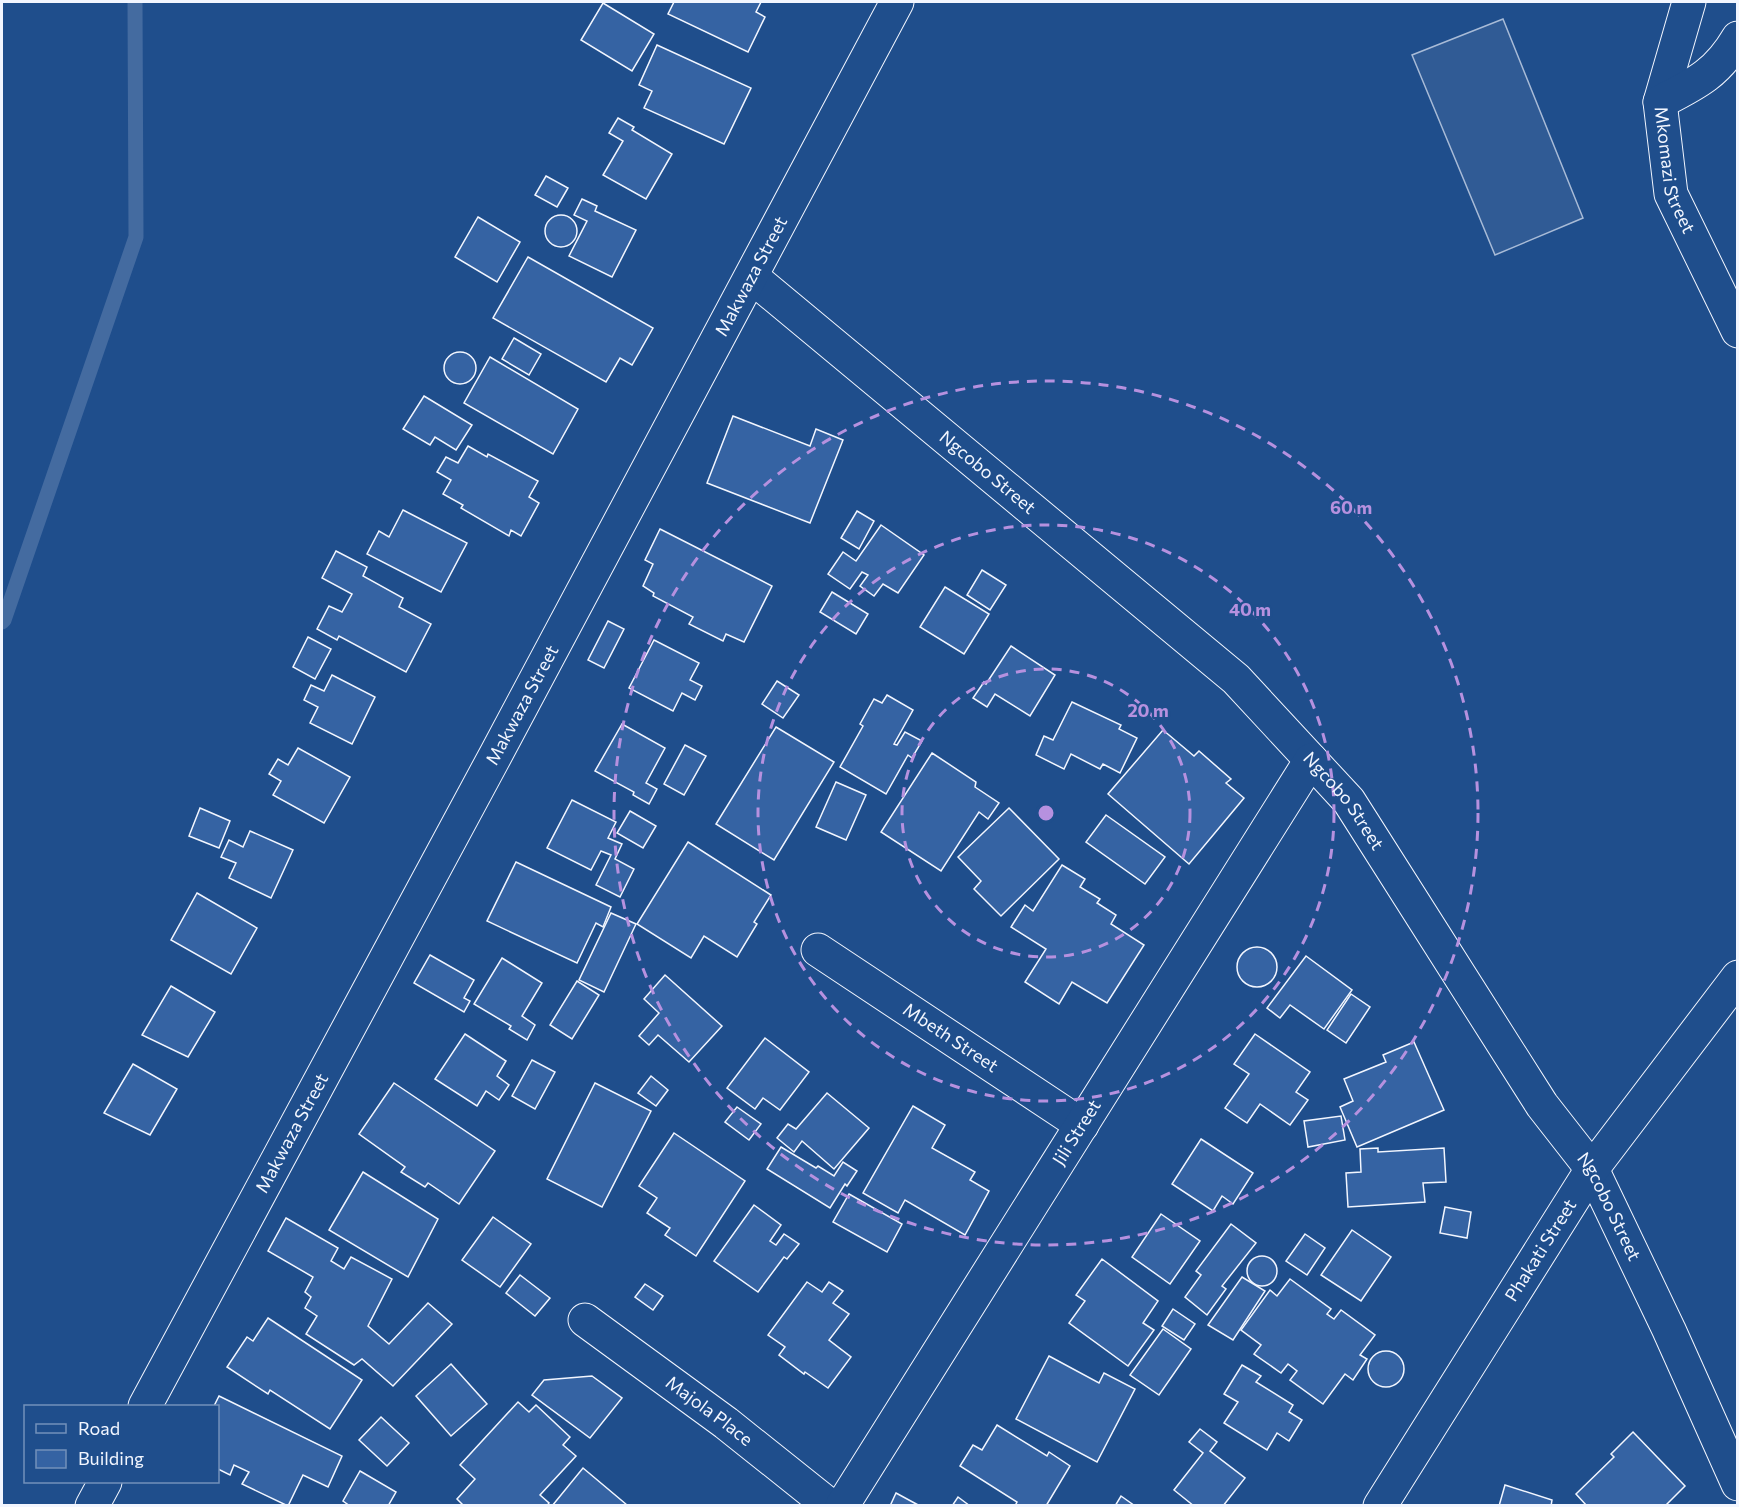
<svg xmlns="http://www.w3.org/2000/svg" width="1739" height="1507" font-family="Commissioner,sans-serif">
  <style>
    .built { fill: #305b95; stroke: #a8bbd7; stroke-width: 1.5 }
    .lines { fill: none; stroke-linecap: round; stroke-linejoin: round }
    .stream { stroke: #446ba0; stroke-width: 15 }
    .building { fill: #3563a3; stroke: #f2f6ff; stroke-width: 1.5 }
    .minor-casing { stroke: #f2f6ff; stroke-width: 35 }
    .minor { stroke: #1f4e8c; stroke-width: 33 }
    .ring { fill: none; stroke: #b691df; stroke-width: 3; stroke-dasharray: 10 8 }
    .labels { text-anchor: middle; stroke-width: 4.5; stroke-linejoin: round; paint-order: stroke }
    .street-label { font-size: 18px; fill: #f2f6ff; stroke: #1f4e8c }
    .centre { fill: #b691df; stroke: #1f4e8c; stroke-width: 3 }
    .ring-label { font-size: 18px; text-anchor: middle; font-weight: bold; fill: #b691df; stroke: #1f4e8c; stroke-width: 4.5; stroke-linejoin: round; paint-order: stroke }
  </style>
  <rect width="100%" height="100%" fill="#1f4e8c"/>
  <path class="built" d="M 1503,19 L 1583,218 L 1495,255 L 1412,55 Z"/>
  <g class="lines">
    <path class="stream" d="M 2,622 L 4,620 L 136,237 L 135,2"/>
  </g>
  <g class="building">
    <path d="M 674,2 L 761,2 L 756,12 L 765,17 L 748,52 L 668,14 Z"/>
    <path d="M 603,3 L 654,34 L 632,71 L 581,40 Z"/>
    <path d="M 657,45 L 751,88 L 724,144 L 644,108 L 652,91 L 639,85 Z"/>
    <path d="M 618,118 L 634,127 L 632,130 L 672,154 L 646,199 L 603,175 L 623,141 L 609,133 Z"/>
    <path d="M 546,176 L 568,188 L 557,207 L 535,195 Z"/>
    <path d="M 582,199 L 597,206 L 595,211 L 636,230 L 612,277 L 569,256 L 587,221 L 574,215 Z"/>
    <circle cx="561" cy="231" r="16"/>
    <path d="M 478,217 L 520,242 L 497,282 L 455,257 Z"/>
    <path d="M 528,257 L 653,328 L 632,365 L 620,358 L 606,382 L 493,318 Z"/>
    <path d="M 514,338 L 541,354 L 529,375 L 502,359 Z"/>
    <circle cx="460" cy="368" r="16"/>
    <path d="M 490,357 L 578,409 L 553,454 L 464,403 Z"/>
    <path d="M 424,396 L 472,425 L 456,450 L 435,437 L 430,445 L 403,429 Z"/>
    <path d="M 733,416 L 810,446 L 816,429 L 843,440 L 810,523 L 707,483 Z"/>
    <path d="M 468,446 L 487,457 L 488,454 L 538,481 L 529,497 L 539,503 L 521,536 L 511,530 L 509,536 L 461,508 L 463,505 L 443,494 L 451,480 L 437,472 L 446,457 L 458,463 Z"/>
    <path d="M 403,510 L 467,543 L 441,592 L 367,554 L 379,531 L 389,537 Z"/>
    <path d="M 857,511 L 874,521 L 859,549 L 841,538 Z"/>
    <path d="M 881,525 L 924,555 L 898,593 L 883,584 L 874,596 L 860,586 L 868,575 L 862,572 L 850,589 L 828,574 L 843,552 L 856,561 Z"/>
    <path d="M 660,529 L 772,586 L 744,642 L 726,634 L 723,641 L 689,624 L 693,617 L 653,596 L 654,593 L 643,586 L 653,564 L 645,560 Z"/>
    <path d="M 336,551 L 367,567 L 363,576 L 403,598 L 399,607 L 431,624 L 406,672 L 339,636 L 337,640 L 317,629 L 329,606 L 342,612 L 352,594 L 322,578 Z"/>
    <path d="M 982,570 L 1006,585 L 990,610 L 967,595 Z"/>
    <path d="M 945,587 L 989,614 L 964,654 L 920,627 Z"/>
    <path d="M 832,592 L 868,614 L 856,634 L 820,612 Z"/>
    <path d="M 608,621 L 624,629 L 604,668 L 588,660 Z"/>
    <path d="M 308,637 L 331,649 L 315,679 L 293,667 Z"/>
    <path d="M 654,640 L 699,663 L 690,680 L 702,686 L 695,700 L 682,693 L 673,711 L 629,688 Z"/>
    <path d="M 1011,646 L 1055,675 L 1030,716 L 995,694 L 987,707 L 973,698 L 984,682 L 986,684 Z"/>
    <path d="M 332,675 L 375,697 L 352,744 L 310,723 L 318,707 L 304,700 L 311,685 L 324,691 Z"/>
    <path d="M 777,681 L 799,695 L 783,718 L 762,704 Z"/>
    <path d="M 887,695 L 913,710 L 894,744 L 897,745 L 905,732 L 922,741 L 912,758 L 908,755 L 886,794 L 840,767 L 863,726 L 860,724 L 874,699 L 882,703 Z"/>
    <path d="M 1072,702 L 1121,725 L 1119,729 L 1137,738 L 1120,773 L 1103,764 L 1100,769 L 1071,754 L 1064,769 L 1036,755 L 1044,736 L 1053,740 Z"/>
    <path d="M 622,724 L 665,748 L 646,783 L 657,789 L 649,804 L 633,795 L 634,792 L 595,771 Z"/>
    <path d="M 776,727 L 834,762 L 774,860 L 716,824 Z"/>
    <path d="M 1163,730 L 1194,756 L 1199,751 L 1231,779 L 1226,783 L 1244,798 L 1189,864 L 1108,794 Z"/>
    <path d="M 685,745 L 706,756 L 684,795 L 664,784 Z"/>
    <path d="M 298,748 L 350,777 L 324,823 L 273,795 L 281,781 L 269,774 L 278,759 L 288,765 Z"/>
    <path d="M 932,753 L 976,782 L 975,787 L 999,803 L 988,819 L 979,812 L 941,871 L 881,832 Z"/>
    <path d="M 836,782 L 866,795 L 846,840 L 816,827 Z"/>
    <path d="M 572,800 L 616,822 L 608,838 L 622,844 L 615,859 L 634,869 L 620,897 L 596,885 L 611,855 L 601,851 L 591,870 L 547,848 Z"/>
    <path d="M 200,808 L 230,821 L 219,848 L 189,836 Z"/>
    <path d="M 1009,808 L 1059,859 L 1001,916 L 974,889 L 981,881 L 958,857 Z"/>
    <path d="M 630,811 L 656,826 L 643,848 L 617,833 Z"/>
    <path d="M 1106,815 L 1165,857 L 1145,884 L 1086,842 Z"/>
    <path d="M 250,831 L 293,850 L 271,898 L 229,878 L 236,863 L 221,857 L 229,840 L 243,847 Z"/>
    <path d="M 688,842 L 771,895 L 754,922 L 757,924 L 737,957 L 704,936 L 691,958 L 637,924 Z"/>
    <path d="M 516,862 L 611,907 L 603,927 L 596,923 L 577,963 L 487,921 Z"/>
    <path d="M 1062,865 L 1085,879 L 1080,887 L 1100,899 L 1097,903 L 1116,915 L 1111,924 L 1144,945 L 1107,1003 L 1072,982 L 1059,1004 L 1025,982 L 1046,949 L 1011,927 L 1025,905 L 1033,911 Z"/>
    <path d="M 197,893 L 257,928 L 231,974 L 171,940 Z"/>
    <path d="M 611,913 L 636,924 L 604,992 L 579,980 Z"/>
    <circle cx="1257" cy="967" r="20"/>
    <path d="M 430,955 L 474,980 L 464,998 L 470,1001 L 464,1012 L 414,983 Z"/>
    <path d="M 1306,956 L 1352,990 L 1324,1029 L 1290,1005 L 1280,1018 L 1267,1008 Z"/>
    <path d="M 502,958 L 542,983 L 522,1016 L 535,1025 L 527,1040 L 509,1029 L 511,1026 L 474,1004 Z"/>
    <path d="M 665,975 L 722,1026 L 689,1062 L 658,1035 L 649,1045 L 639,1036 L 659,1013 L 644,999 Z"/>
    <path d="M 577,981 L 599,995 L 572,1039 L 550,1025 Z"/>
    <path d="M 171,986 L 215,1012 L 188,1057 L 142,1035 Z"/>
    <path d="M 1351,994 L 1370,1007 L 1346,1043 L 1327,1030 Z"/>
    <path d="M 465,1034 L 506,1061 L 497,1076 L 509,1085 L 499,1100 L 486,1091 L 477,1106 L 435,1079 Z"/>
    <path d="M 1255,1034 L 1310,1072 L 1296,1092 L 1308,1100 L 1290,1125 L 1260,1104 L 1247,1123 L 1225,1108 L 1249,1074 L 1234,1064 Z"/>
    <path d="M 765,1038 L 809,1072 L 780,1110 L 763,1098 L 755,1109 L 727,1088 Z"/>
    <path d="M 1414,1042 L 1444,1110 L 1357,1147 L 1340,1107 L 1353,1101 L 1344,1079 L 1386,1062 L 1383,1055 Z"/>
    <path d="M 532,1060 L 555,1072 L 535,1109 L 512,1096 Z"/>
    <path d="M 133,1064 L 177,1089 L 150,1135 L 104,1113 Z"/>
    <path d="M 651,1076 L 668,1090 L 656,1106 L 638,1093 Z"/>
    <path d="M 394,1083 L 495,1151 L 459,1204 L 428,1183 L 425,1187 L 401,1172 L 405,1167 L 359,1134 Z"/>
    <path d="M 595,1083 L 651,1111 L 602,1207 L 547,1179 Z"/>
    <path d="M 827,1093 L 869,1128 L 834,1169 L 802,1141 L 794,1152 L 777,1138 L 788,1124 L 796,1129 Z"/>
    <path d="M 913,1106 L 945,1125 L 932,1148 L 975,1172 L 970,1180 L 989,1191 L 965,1235 L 905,1200 L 898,1213 L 863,1193 Z"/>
    <path d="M 737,1107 L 761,1124 L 749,1140 L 725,1122 Z"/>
    <path d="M 1341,1116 L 1345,1140 L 1308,1147 L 1304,1121 Z"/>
    <path d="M 674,1133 L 745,1181 L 696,1256 L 665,1235 L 670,1228 L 647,1213 L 657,1198 L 639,1186 Z"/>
    <path d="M 1201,1139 L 1253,1173 L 1233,1204 L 1222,1196 L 1213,1211 L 1172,1184 Z"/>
    <path d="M 781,1147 L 816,1168 L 818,1166 L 834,1176 L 843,1162 L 857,1171 L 847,1186 L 845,1184 L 830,1208 L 767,1169 Z"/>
    <path d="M 1378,1148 L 1378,1152 L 1444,1148 L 1446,1182 L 1423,1183 L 1425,1202 L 1348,1207 L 1346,1173 L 1361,1172 L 1360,1149 Z"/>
    <path d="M 363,1172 L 438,1219 L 408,1277 L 329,1230 Z"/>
    <path d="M 849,1194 L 902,1224 L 887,1252 L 833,1222 Z"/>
    <path d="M 754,1205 L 781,1225 L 770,1241 L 776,1245 L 784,1234 L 799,1244 L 787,1259 L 784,1257 L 758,1292 L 714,1261 Z"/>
    <path d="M 1445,1207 L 1471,1212 L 1467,1238 L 1440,1233 Z"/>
    <path d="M 1161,1214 L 1200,1241 L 1170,1284 L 1132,1257 Z"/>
    <path d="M 493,1217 L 531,1244 L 500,1287 L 462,1260 Z"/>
    <path d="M 286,1218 L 338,1248 L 331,1261 L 344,1269 L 351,1257 L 392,1279 L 368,1326 L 389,1344 L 428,1303 L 452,1324 L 393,1386 L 362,1359 L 354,1365 L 306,1334 L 317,1316 L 305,1308 L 311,1297 L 305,1292 L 313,1277 L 268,1251 Z"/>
    <path d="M 1231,1224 L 1256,1243 L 1222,1286 L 1226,1289 L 1207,1315 L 1185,1297 L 1201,1275 L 1196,1271 Z"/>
    <path d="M 1352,1230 L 1391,1257 L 1361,1301 L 1321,1275 Z"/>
    <path d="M 1305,1234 L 1325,1248 L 1307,1275 L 1286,1261 Z"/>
    <circle cx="1262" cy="1271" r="15"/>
    <path d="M 1102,1259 L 1158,1301 L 1143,1323 L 1154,1330 L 1128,1366 L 1069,1323 L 1085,1301 L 1076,1295 Z"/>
    <path d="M 520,1275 L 550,1298 L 535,1316 L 506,1293 Z"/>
    <path d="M 1242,1277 L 1265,1291 L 1233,1340 L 1208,1325 Z"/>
    <path d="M 1290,1279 L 1331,1309 L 1327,1314 L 1334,1319 L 1341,1310 L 1375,1335 L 1360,1355 L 1367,1359 L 1353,1380 L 1345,1374 L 1323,1404 L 1290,1380 L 1297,1371 L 1288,1364 L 1281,1373 L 1254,1354 L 1261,1345 L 1241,1330 L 1270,1290 L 1277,1296 Z"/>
    <path d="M 807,1282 L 822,1292 L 829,1282 L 843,1291 L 833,1303 L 849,1314 L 829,1340 L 851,1357 L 828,1388 L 805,1372 L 804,1374 L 779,1355 L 785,1347 L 768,1335 Z"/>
    <path d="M 645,1284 L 663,1296 L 653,1310 L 635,1297 Z"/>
    <path d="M 1173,1309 L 1195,1324 L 1184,1340 L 1162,1326 Z"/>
    <path d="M 268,1318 L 362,1380 L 330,1429 L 270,1390 L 268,1394 L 227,1367 L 247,1337 L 253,1341 Z"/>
    <path d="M 1163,1329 L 1191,1349 L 1159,1395 L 1130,1375 Z"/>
    <circle cx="1386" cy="1369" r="18"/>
    <path d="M 1049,1356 L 1099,1383 L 1104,1373 L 1135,1389 L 1097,1462 L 1016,1419 Z"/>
    <path d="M 451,1364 L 487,1404 L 451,1436 L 416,1396 Z"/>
    <path d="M 1242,1365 L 1261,1376 L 1256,1382 L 1293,1405 L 1289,1412 L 1302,1420 L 1289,1441 L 1277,1433 L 1267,1450 L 1224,1423 L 1238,1402 L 1224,1394 Z"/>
    <path d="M 592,1376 L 622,1398 L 590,1438 L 532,1395 L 544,1380 Z"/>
    <path d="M 219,1396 L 342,1456 L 328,1487 L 303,1475 L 288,1506 L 242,1484 L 249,1472 L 234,1465 L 230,1475 L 218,1469 L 218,1406 L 214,1406 Z"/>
    <path d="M 518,1402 L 529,1412 L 536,1405 L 570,1437 L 563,1445 L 576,1456 L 540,1495 L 549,1503 L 547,1506 L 464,1506 L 457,1499 L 475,1479 L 460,1465 Z"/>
    <path d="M 381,1417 L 409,1443 L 387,1466 L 359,1440 Z"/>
    <path d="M 997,1425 L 1047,1456 L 1049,1452 L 1070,1466 L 1046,1506 L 1015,1506 L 1017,1502 L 960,1466 L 973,1445 L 982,1450 Z"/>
    <path d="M 1200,1429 L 1217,1442 L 1210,1451 L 1245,1478 L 1223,1506 L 1194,1506 L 1174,1490 L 1203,1453 L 1189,1442 Z"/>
    <path d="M 1633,1432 L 1685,1486 L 1665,1506 L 1587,1506 L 1576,1494 L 1614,1457 L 1611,1454 Z"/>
    <path d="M 583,1468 L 627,1505 L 552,1506 Z"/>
    <path d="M 360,1471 L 396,1492 L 388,1506 L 350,1506 L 343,1501 Z"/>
    <path d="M 1505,1485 L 1552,1500 L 1551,1506 L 1499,1506 Z"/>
    <path d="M 896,1493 L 920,1506 L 890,1506 Z"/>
    <path d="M 1121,1496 L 1135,1506 L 1115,1506 Z"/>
    <path d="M 958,1497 L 970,1506 L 952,1506 Z"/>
  </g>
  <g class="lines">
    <g class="minor-casing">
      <g id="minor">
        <path id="s1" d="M 1689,2 L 1660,102 L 1671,194 L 1738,331"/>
        <path d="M 1660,102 C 1695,84 1717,74 1738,38"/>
        <path id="s2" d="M 752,277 L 1236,679 L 1349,801 L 1542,1105 L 1592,1169 L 1669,1330 L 1738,1484"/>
        <path id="s3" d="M 818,950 L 1082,1125"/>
        <path id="s4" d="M 585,1320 L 726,1423 L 830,1506"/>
        <path id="s5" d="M 145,1406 C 397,939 649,471 897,2"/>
        <path d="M 92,1506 L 105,1482"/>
        <path id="s6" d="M 842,1506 L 1311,760"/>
        <path id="s7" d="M 1380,1506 L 1592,1169 L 1738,977"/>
      </g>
    </g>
    <use href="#minor" class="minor"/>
  </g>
  <g class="ring">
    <circle cx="1046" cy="813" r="144"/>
    <circle cx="1046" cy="813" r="288"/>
    <circle cx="1046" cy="813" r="432"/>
  </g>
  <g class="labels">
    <g class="street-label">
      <text dy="6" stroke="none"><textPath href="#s1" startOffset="174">Mkomazi Street</textPath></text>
      <text dy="6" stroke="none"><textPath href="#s5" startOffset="1282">Makwaza Street</textPath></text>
      <text dy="6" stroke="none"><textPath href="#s2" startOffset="306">Ngcobo Street</textPath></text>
      <text dy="6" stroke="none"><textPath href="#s5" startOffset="796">Makwaza Street</textPath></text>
      <text dy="6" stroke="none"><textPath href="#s2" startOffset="792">Ngcobo Street</textPath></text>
      <text dy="6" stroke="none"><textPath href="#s3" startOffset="159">Mbeth Street</textPath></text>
      <text dy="6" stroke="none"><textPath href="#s5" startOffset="310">Makwaza Street</textPath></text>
      <text dy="6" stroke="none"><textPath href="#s6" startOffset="441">Jili Street</textPath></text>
      <text dy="6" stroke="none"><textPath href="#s2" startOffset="1278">Ngcobo Street</textPath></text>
      <text dy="6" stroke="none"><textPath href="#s7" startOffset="302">Phakati Street</textPath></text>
      <text dy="6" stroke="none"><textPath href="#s4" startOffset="154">Majola Place</textPath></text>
    </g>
  </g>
  <circle cx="1046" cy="813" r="9" class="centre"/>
  <g class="ring-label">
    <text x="1351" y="514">60 m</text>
    <text x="1250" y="616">40 m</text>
    <text x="1148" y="717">20 m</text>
  </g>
  <rect width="1739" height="1507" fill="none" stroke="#f2f6ff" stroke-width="6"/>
  <rect x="24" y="1405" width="195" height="78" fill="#1f4e8c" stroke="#7391ba" stroke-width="1.5"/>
  <rect x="36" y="1424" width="30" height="9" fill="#1f4e8c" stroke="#7391ba" stroke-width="1.5"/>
  <text x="78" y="1435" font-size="18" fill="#f2f6ff">Road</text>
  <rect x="36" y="1450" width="30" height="18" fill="#3563a3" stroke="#7391ba" stroke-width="1.5"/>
  <text x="78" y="1465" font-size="18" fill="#f2f6ff">Building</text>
</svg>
